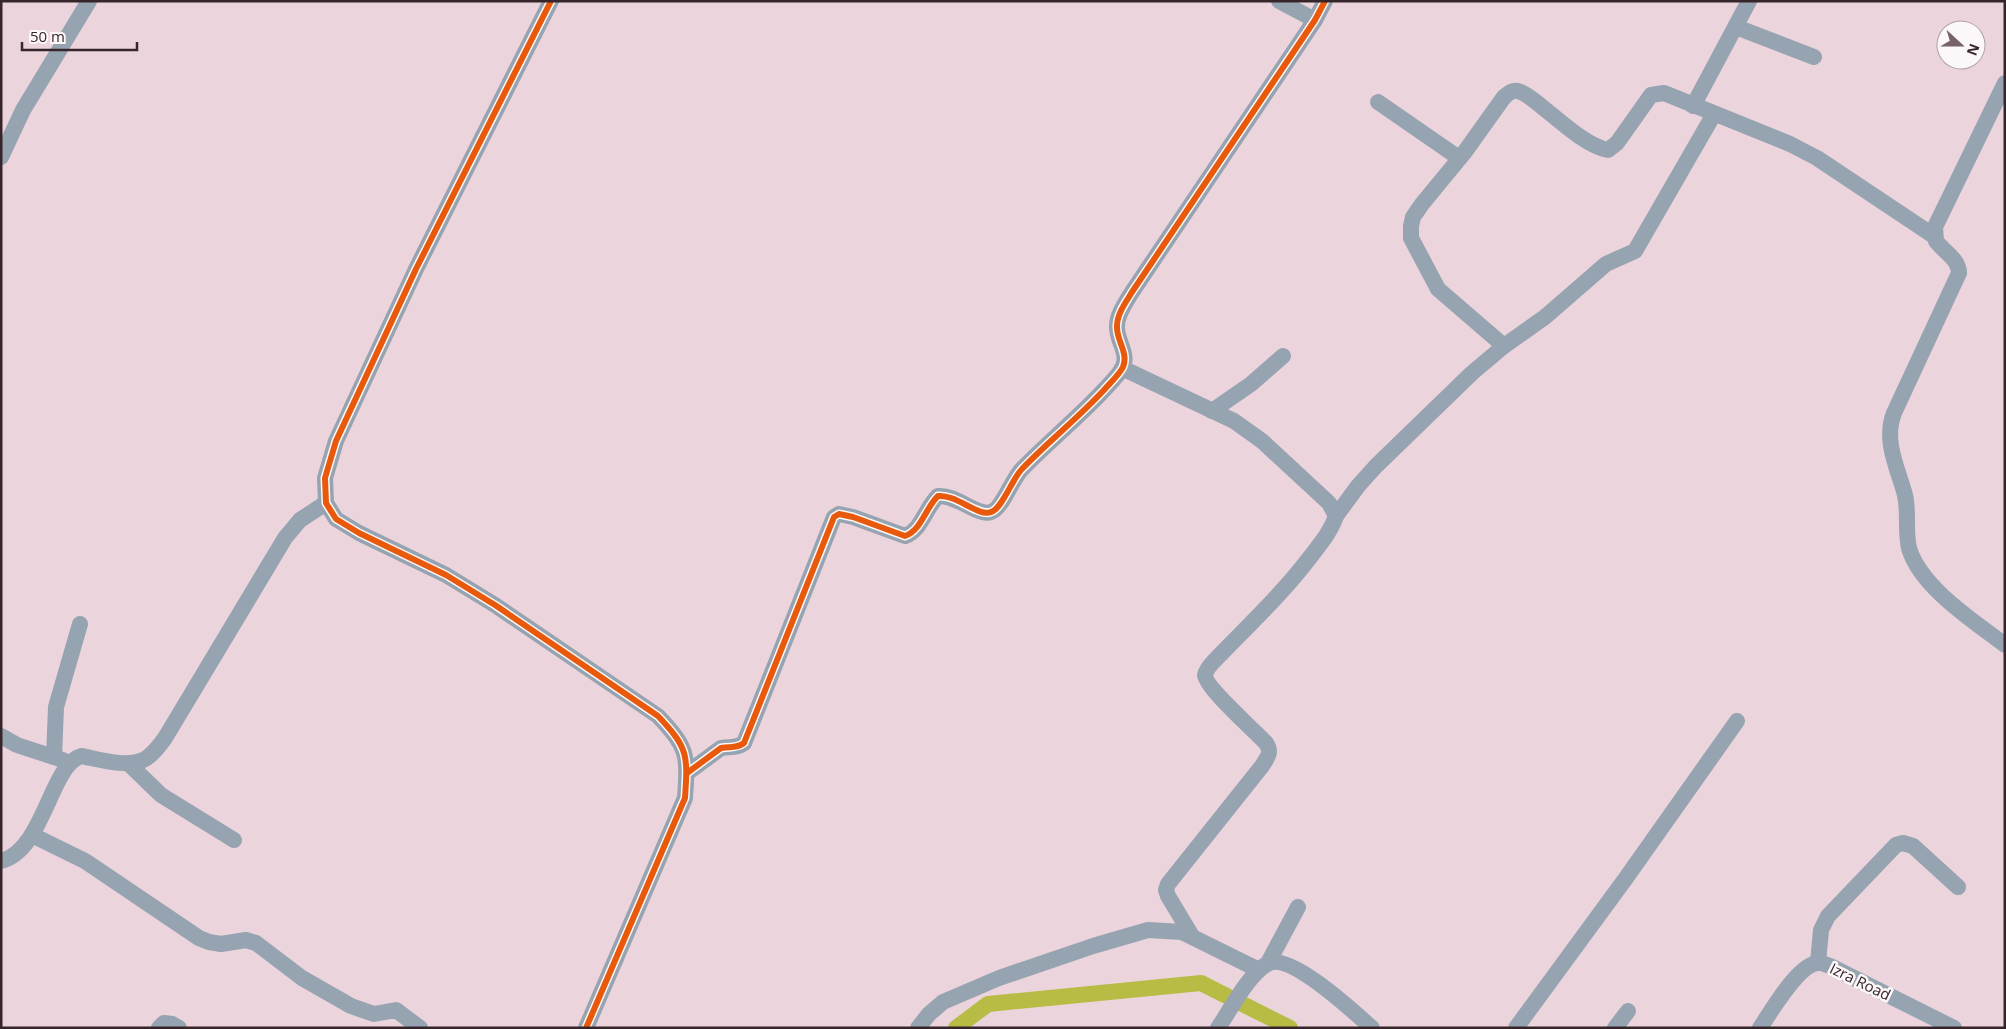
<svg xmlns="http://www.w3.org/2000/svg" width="2006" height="1029" font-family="'Open Sans',sans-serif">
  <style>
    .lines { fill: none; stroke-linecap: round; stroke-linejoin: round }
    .canal { stroke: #b8bc45; stroke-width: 16 }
    .street { stroke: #96a3b0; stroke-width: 16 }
    .cycleway-casing { stroke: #fcf7f8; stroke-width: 9 }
    .cycleway { stroke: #e8590c; stroke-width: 6 }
    .labels { text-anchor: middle; stroke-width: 5; stroke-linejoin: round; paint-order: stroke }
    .street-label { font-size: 15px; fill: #36252b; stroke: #fcf7f8 }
  </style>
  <rect width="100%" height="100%" fill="#ecd4dc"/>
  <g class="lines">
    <path class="canal" d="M 956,1028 L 988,1004 L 1201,983 L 1290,1028"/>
    <g class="street">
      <path d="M 551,1 L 416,269 L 336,441 L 325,478 L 326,503 L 336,519 L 359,533 L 446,575 L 495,605 L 658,716 C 688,748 688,754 685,798 L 586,1028"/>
      <path d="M 1279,1 L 1315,20"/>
      <path d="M 1736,27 L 1814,57"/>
      <path d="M 2005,83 L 1935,227 L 1936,241 C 1944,252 1959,259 1959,273 L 1894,413 C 1883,441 1898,469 1905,495 C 1909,513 1905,531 1909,548 C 1920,587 1975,622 2005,645"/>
      <path d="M 1378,102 L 1459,158"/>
      <path d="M 1693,106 L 1749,1"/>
      <path d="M 1,157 L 23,110 L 89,1"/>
      <path d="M 1504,346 L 1438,289 L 1411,238 L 1411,226 L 1413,217 L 1422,204 L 1464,153 L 1504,97 C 1509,93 1512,90 1518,91 C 1526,93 1535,101 1541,106 C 1559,120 1586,146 1608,150 L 1617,143 L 1651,95 L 1664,93 L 1790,144 L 1817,158 L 1934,236"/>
      <path d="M 1122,368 L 1234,421 L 1262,441 L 1329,503 L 1336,516 C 1331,531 1321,543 1311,556 C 1283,593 1249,625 1216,659 C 1212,663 1206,669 1205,675 C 1205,687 1256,732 1266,743 C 1272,752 1268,757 1262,766 L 1168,884 L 1166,890 L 1168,896 L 1192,936"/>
      <path d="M 1212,411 L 1251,384 L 1283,356"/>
      <path d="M 1336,516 L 1358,486 L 1376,466 L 1472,373 L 1504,346 L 1545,317 L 1606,264 L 1635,251 L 1714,114"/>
      <path d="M 1,736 L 17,745 L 63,760"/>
      <path d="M 54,757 L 56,707 L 80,624"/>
      <path d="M 129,764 L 161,795 L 234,840"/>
      <path d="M 687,773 L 721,748 C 730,746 736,749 744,743 L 834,517 L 839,514 L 853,517 L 905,536 C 921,531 926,507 938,496 C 956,494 978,517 991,512 C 1002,509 1012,479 1022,469 C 1048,442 1078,418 1104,390 C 1110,383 1119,375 1123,367 C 1129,353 1116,340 1117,326 C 1117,314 1126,302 1132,292 L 1315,20 L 1325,1"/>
      <path d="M 32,835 L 85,861 L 199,938 L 209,942 L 221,944 L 246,940 L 256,943 L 302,978 L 351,1006 L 374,1014 L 396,1010 L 420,1028"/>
      <path d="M 1,861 C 44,850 50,766 81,756 C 98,759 127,768 143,760 C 152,756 159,746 165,738 L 285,538 L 300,520 L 326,503"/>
      <path d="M 1268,963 L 1298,907"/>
      <path d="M 1818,963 L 1821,930 L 1828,916 L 1896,845 L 1903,843 L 1913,846 L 1958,887"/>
      <path d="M 159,1028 L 164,1023 L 172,1024 L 179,1028"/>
      <path d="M 918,1028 L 929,1014 L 943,1002 L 999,978 L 1093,946 L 1148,930 L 1182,932 L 1259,970"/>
      <path d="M 1218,1028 C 1231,1009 1248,975 1267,964 C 1289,951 1355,1013 1372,1028"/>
      <path d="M 1516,1028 L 1626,878 L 1737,721"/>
      <path d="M 1615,1028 L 1628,1011"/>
      <path d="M 1760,1028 C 1771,1012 1798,964 1818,963 C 1821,962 1826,965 1830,966 L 1954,1028"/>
    </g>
    <g class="cycleway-casing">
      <g id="cycleway">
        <path d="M 551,1 L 416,269 L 336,441 L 325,478 L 326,503 L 336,519 L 359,533 L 446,575 L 495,605 L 658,716 C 688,748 688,754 685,798 L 586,1028"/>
        <path d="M 687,773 L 721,748 C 730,746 736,749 744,743 L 834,517 L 839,514 L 853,517 L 905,536 C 921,531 926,507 938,496 C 956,494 978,517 991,512 C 1002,509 1012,479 1022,469 C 1048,442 1078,418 1104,390 C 1110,383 1119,375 1123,367 C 1129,353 1116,340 1117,326 C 1117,314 1126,302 1132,292 L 1315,20 L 1325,1"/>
      </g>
    </g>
    <use href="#cycleway" class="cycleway"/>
  </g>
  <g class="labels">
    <g class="street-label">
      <text transform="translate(1860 982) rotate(26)" y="5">Izra Road</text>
    </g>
  </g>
  <rect width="2006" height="1029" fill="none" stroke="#36252b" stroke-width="5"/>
  <g transform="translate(1961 45) rotate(111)"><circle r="24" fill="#fcf7f8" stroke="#ada3a6"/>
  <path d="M0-4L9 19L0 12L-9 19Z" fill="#766269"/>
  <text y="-8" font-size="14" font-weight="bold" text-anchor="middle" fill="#36252b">N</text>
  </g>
  <path d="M22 42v8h115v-8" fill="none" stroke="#36252b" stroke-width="2.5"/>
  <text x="30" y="42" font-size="15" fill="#36252b" stroke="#fcf7f8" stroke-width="4" paint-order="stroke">50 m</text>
</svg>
